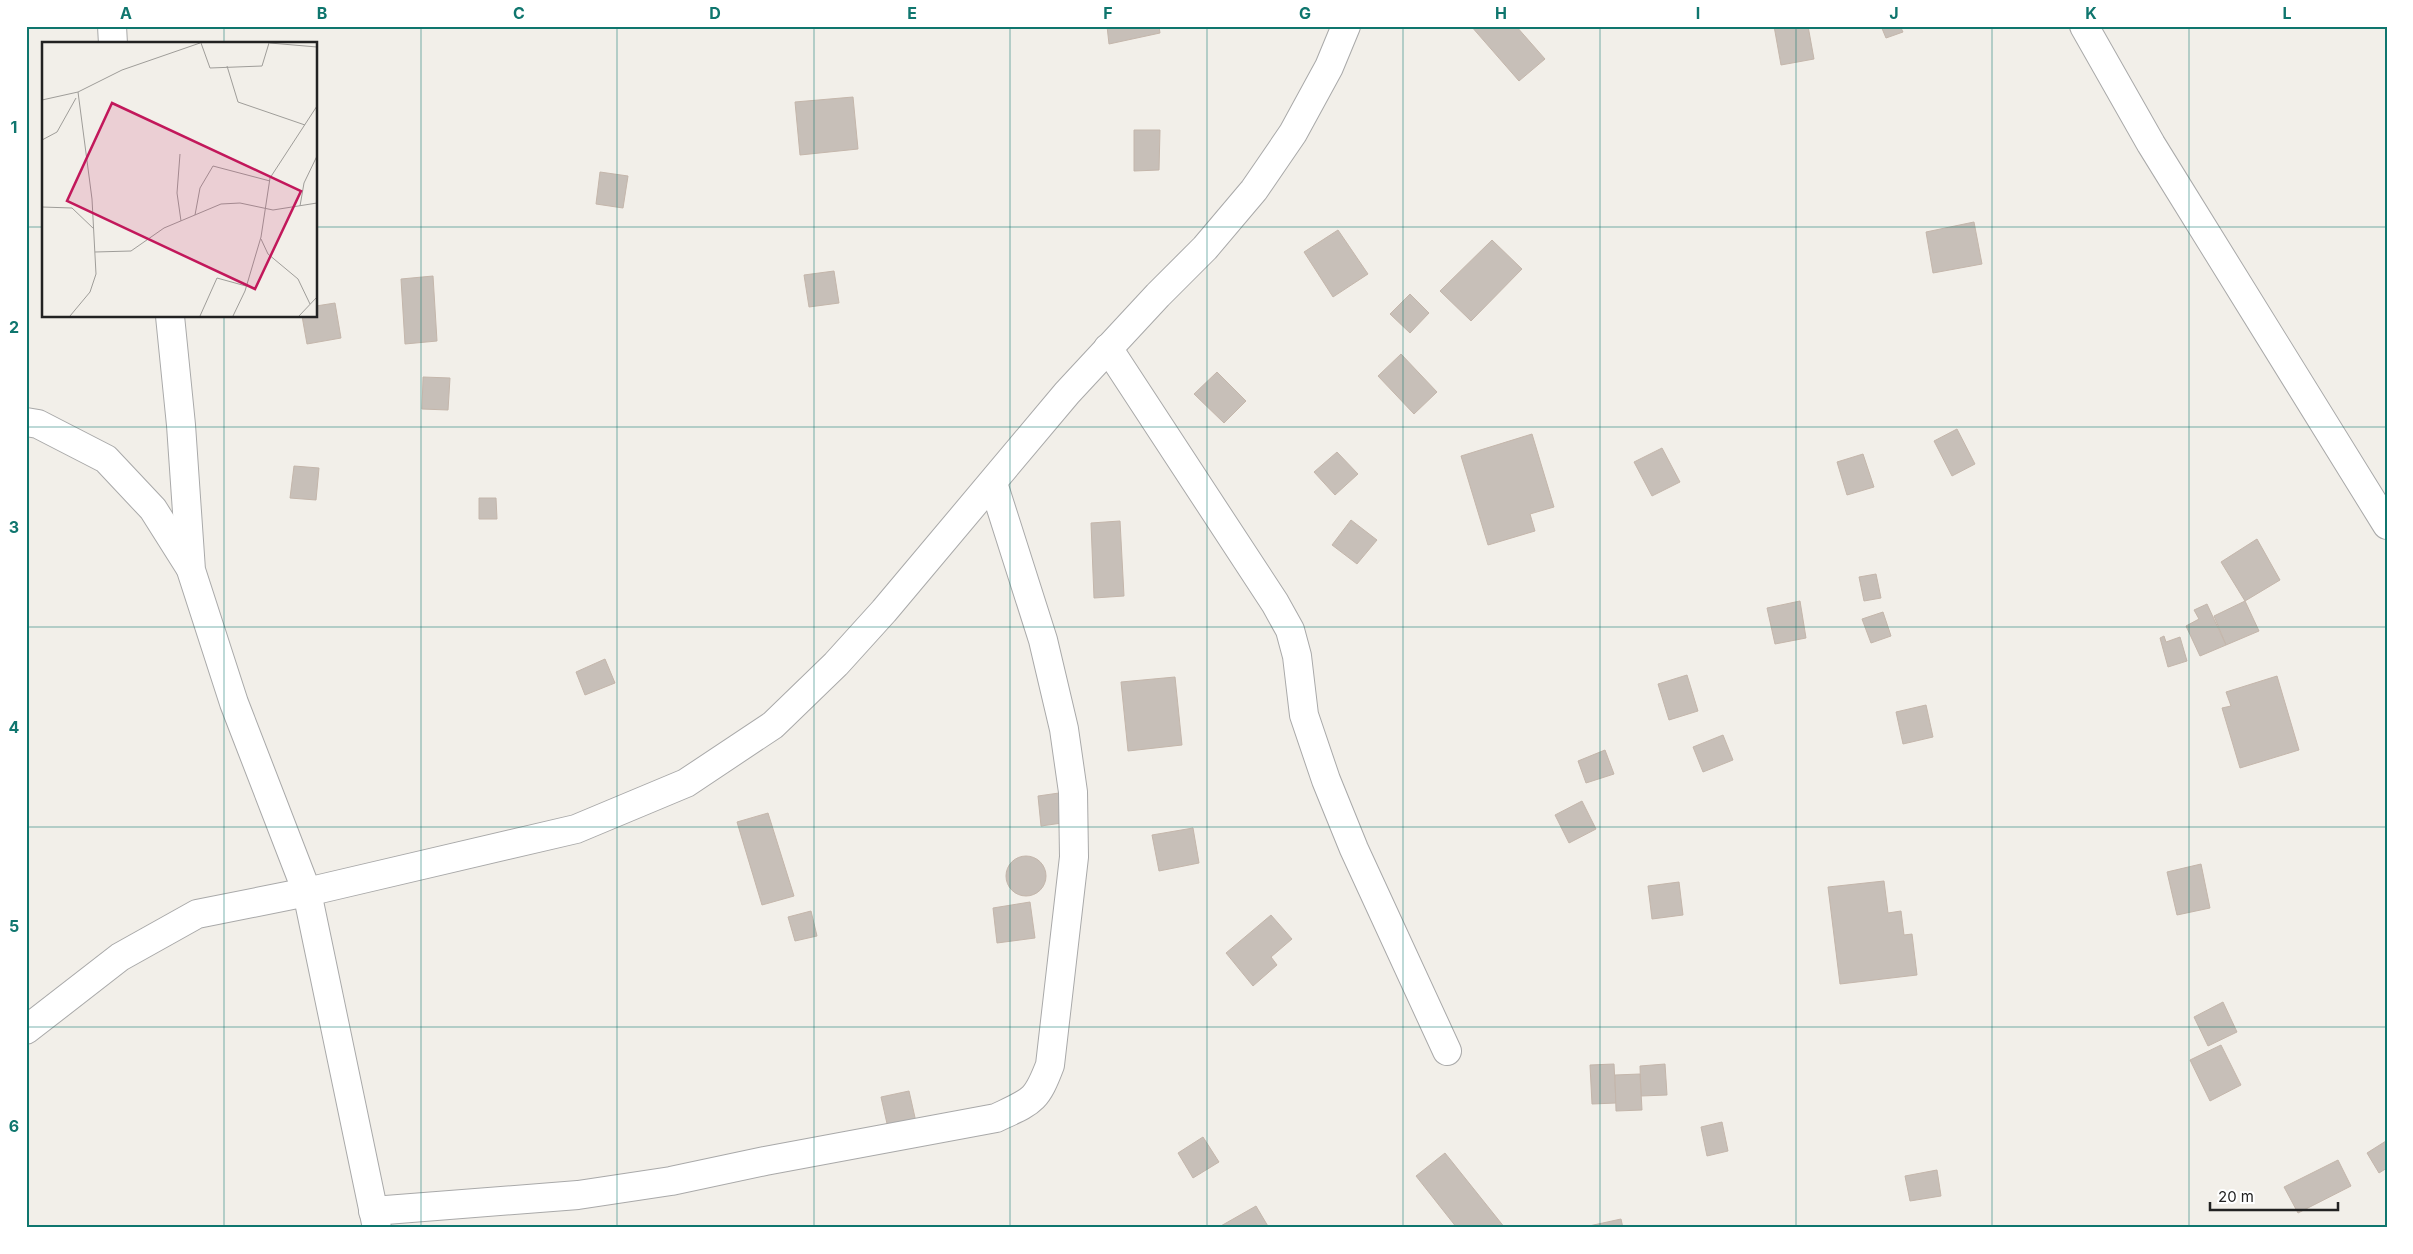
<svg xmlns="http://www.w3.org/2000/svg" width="2413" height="1254" font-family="Inter,sans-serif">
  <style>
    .building { fill: #c7bfb8; stroke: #c4b6ab }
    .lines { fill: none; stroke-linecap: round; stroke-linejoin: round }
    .minor-casing { stroke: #a9a9a9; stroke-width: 30 }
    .minor { stroke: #fff; stroke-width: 28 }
    .grid { fill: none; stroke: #0f766e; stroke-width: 1; stroke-opacity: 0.55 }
    .inset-road { fill: none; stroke: #9f9d99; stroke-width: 1 }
    .view { fill: #c2185b; fill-opacity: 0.15; stroke: #c2185b; stroke-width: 2.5 }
    .inset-edge { fill: none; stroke: #222; stroke-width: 2.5 }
    .neatline { fill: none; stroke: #0f766e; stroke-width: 2 }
    .grid-label { font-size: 16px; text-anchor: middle; font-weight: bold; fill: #0f766e }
  </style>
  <rect width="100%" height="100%" fill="#f2efe9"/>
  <g class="building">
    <path d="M 1107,26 L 1159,26 L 1160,33 L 1109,44 Z"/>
    <path d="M 1471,26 L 1516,26 L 1545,59 L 1519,81 Z"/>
    <path d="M 1774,26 L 1808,26 L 1814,59 L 1781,65 Z"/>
    <path d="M 1881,26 L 1900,26 L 1903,32 L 1886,38 Z"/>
    <path d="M 853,97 L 858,149 L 800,155 L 795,102 Z"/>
    <path d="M 1134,130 L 1160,130 L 1159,170 L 1134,171 Z"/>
    <path d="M 600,172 L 628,176 L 623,208 L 596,204 Z"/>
    <path d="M 1974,222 L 1982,264 L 1933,273 L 1926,232 Z"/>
    <path d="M 1338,230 L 1368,274 L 1333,297 L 1304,252 Z"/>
    <path d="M 1492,240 L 1522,269 L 1471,321 L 1440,291 Z"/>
    <path d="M 834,271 L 839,303 L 809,307 L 804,275 Z"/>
    <path d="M 433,276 L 437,341 L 405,344 L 401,279 Z"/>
    <path d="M 1410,294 L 1429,313 L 1410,333 L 1390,314 Z"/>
    <path d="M 335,303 L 341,338 L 307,344 L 302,316 L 316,316 L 316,306 Z"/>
    <path d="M 1401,354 L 1437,392 L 1414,414 L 1378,376 Z"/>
    <path d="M 1217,372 L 1246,401 L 1224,423 L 1194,394 Z"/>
    <path d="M 423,377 L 450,378 L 448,410 L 422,409 Z"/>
    <path d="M 1957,429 L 1975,464 L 1952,476 L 1934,441 Z"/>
    <path d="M 1532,434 L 1554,507 L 1530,514 L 1535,531 L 1488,545 L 1461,456 Z"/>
    <path d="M 1662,448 L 1680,482 L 1652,496 L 1634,462 Z"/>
    <path d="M 1337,452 L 1358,474 L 1335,495 L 1314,472 Z"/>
    <path d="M 1863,454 L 1874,487 L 1847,495 L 1837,462 Z"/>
    <path d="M 294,466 L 319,468 L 316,500 L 290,498 Z"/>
    <path d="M 479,498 L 496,498 L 497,519 L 479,519 Z"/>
    <path d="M 1351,520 L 1377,540 L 1357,564 L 1332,545 Z"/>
    <path d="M 1120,521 L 1124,596 L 1094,598 L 1091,523 Z"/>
    <path d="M 2257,539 L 2280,580 L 2245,601 L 2221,562 Z"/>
    <path d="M 1876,574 L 1881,598 L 1864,601 L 1859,577 Z"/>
    <path d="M 1800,601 L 1806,638 L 1775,644 L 1767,608 Z"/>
    <path d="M 2245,601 L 2259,631 L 2226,645 L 2214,616 Z"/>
    <path d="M 2207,604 L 2226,645 L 2200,656 L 2186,626 L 2199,619 L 2194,610 Z"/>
    <path d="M 1883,612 L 1891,636 L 1871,643 L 1862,619 Z"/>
    <path d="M 2164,636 L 2166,642 L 2180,637 L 2187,661 L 2168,667 L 2160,638 Z"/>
    <path d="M 605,659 L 615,683 L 585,695 L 576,672 Z"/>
    <path d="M 1687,675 L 1698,711 L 1669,720 L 1658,684 Z"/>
    <path d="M 2277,676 L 2299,750 L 2240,768 L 2222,708 L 2231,706 L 2226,692 Z"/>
    <path d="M 1175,677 L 1182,745 L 1128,751 L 1121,682 Z"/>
    <path d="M 1926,705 L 1933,737 L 1903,744 L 1896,712 Z"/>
    <path d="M 1723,735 L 1733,760 L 1703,772 L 1693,747 Z"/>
    <path d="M 1605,750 L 1614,774 L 1586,783 L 1578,761 Z"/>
    <path d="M 1059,793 L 1062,823 L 1041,826 L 1038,796 Z"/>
    <path d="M 1582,801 L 1596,829 L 1569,843 L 1555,815 Z"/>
    <path d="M 768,813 L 794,896 L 762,905 L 737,822 Z"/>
    <path d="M 1193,828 L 1199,863 L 1159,871 L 1152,835 Z"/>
    <circle cx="1026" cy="876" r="20"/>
    <path d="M 2201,864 L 2210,908 L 2177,915 L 2167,872 Z"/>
    <path d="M 1884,881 L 1888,913 L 1901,911 L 1904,935 L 1912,934 L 1917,975 L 1840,984 L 1828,887 Z"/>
    <path d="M 1679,882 L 1683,915 L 1652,919 L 1648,886 Z"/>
    <path d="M 1030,902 L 1035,938 L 997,943 L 993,908 Z"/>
    <path d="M 811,911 L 817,936 L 795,941 L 788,917 Z"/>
    <path d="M 1271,915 L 1292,939 L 1271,957 L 1277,965 L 1253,986 L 1226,953 Z"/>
    <path d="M 2223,1002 L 2237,1032 L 2208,1046 L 2194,1017 Z"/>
    <path d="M 2221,1045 L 2241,1085 L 2210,1101 L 2190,1060 Z"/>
    <path d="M 1614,1064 L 1616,1103 L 1592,1104 L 1590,1065 Z"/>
    <path d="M 1665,1064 L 1667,1095 L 1641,1096 L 1640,1066 Z"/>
    <path d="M 1640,1074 L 1642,1110 L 1616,1111 L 1615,1075 Z"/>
    <path d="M 909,1091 L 916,1122 L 888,1128 L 881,1097 Z"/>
    <path d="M 1722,1122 L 1728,1151 L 1707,1156 L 1701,1127 Z"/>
    <path d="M 1203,1137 L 1219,1162 L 1193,1178 L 1178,1153 Z"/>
    <path d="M 2386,1141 L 2387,1168 L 2379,1173 L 2367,1153 Z"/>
    <path d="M 1445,1153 L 1505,1228 L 1457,1228 L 1416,1176 Z"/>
    <path d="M 2338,1160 L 2351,1186 L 2298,1213 L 2284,1187 Z"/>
    <path d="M 1937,1170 L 1941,1196 L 1910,1201 L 1905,1176 Z"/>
    <path d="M 1256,1206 L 1269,1228 L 1219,1228 L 1219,1227 Z"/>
    <path d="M 1621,1219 L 1623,1228 L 1589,1228 L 1589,1226 Z"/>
  </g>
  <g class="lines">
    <g class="minor-casing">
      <g id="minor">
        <path d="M 112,26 L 113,44"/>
        <path d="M 2084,26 L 2151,144 L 2387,525"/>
        <path d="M 170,316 L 181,425 L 191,570 L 234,703 L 307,892 L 377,1228"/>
        <path d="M 1108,348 L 1275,603 L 1290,630 L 1297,656 L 1304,715 L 1326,780 L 1354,849 L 1447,1051"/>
        <path d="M 26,422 L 38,424 L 106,459 L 153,509 L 189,566"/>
        <path d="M 26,1030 L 120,957 L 197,914 L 307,892 L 576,829 L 686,783 L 773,725 L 836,664 L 884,611 L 1067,393 L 1158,295 L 1205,248 L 1254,190 L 1293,133 L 1329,67 L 1346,26"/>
        <path d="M 373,1211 L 578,1195 L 671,1181 L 765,1161 L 996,1118 C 1032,1101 1036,1102 1050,1065 L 1074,857 L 1073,792 L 1064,729 L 1043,640 L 993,483"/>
      </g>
    </g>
    <use href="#minor" class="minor"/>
  </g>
  <path class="grid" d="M 224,26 L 224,44M 421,26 L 421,1228M 617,26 L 617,1228M 814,26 L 814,1228M 1010,26 L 1010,1228M 1207,26 L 1207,1228M 1403,26 L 1403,1228M 1600,26 L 1600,1228M 1796,26 L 1796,1228M 1992,26 L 1992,1228M 2189,26 L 2189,1228M 26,227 L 44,227M 316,227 L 2387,227M 224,316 L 224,1228M 26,427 L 2387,427M 26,627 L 2387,627M 26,827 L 2387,827M 26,1027 L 2387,1027"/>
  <g transform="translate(42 42)">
    <rect width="275" height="275" fill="#f2efe9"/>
    <path class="inset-road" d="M 159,1 L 168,26 L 220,24 L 227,1M 228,1 L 275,5M 185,24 L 196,60 L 263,83M 0,58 L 36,50 L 80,28 L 158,1M 0,98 L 15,90 L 34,56M 138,112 L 135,151 L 139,179M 258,164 L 262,141 L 275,114M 0,165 L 30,166 L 52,187M 153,173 L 158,146 L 171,124 L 228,139M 219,197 L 226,212 L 256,237 L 268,262M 53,210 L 89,209 L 122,186 L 179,162 L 198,161 L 231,168 L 275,161M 28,274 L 48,250 L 54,232 L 50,157 L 36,50M 158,274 L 175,236 L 204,244M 191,274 L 203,249 L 219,195 L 228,136 L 275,64M 257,274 L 275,255"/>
    <path class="view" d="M 70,61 L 259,149 L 213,247 L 25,159 Z"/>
    <rect width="275" height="275" class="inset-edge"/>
  </g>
  <rect width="2413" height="1254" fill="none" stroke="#ffffff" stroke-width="55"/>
  <path d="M2210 1202v8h128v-8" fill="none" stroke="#222222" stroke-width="2.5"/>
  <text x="2218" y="1202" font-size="15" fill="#222222" stroke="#ffffff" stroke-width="4" paint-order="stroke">20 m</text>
  <rect x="28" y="28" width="2358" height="1198" class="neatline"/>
  <g class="grid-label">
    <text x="126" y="19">A</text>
    <text x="322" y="19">B</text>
    <text x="519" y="19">C</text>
    <text x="715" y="19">D</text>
    <text x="912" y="19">E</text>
    <text x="1108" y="19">F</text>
    <text x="1305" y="19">G</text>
    <text x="1501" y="19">H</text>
    <text x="1698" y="19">I</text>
    <text x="1894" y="19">J</text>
    <text x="2091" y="19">K</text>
    <text x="2287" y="19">L</text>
    <text x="14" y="133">1</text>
    <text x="14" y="333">2</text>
    <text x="14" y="533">3</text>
    <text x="14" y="733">4</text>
    <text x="14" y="932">5</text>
    <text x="14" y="1132">6</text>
  </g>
</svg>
